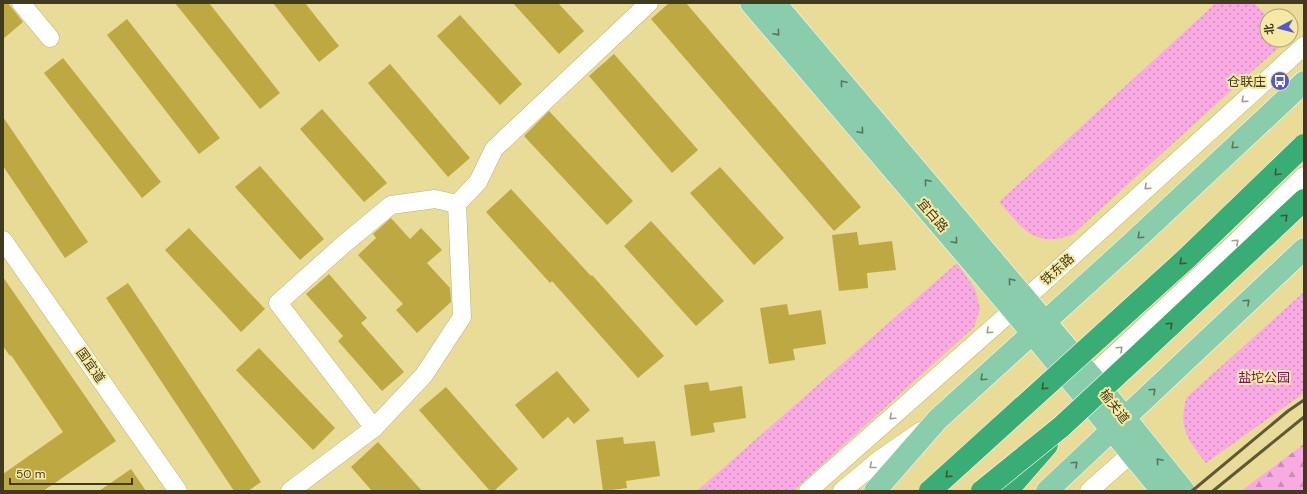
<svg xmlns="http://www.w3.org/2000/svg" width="1307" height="494" font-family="'DM Sans','Noto Sans SC',sans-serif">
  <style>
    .grass { fill: url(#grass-dots) }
    .forest { fill: url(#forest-firs) }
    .building { fill: #bda842 }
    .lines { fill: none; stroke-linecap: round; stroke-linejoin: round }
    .minor-casing { stroke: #beb06e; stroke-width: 19 }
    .major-casing { stroke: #fff; stroke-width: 23 }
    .highway-casing { stroke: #fff; stroke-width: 23 }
    .minor { stroke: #fff; stroke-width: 18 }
    .major { stroke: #89cdac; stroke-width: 22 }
    .highway { stroke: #3aac75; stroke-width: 22 }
    .rail { stroke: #5f5835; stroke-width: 3 }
    .highway-bridge-casing { stroke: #fff; stroke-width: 23; stroke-linecap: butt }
    .highway-bridge { stroke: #3aac75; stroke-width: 22 }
    .oneway { stroke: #5d7557 }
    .oneway2 { stroke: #a09d8f }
    .oneway3 { stroke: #3e5734 }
    .labels { text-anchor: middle; stroke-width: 4; stroke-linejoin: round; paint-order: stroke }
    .poi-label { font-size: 13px; fill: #403b1f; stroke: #f6e9a5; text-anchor: end }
    .street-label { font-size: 13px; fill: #403b1f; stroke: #f6e9a5 }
    .park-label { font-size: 13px; fill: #71155e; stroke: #f6e9a5 }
  </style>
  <defs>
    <pattern id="grass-dots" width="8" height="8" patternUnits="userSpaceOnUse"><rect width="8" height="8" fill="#faaae3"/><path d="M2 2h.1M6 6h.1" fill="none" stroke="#cc8cb7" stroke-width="1.8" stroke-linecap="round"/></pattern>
    <pattern id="forest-firs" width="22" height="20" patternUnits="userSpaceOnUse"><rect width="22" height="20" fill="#faaae3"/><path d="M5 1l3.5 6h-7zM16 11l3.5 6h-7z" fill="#cc8cb7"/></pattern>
  </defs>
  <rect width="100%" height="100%" fill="#e9db98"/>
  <g class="grass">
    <path d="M 1216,3 L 1254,3 L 1267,16 L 1267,40 L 1287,40 L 1072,235 C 1032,248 1024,229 999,202 Z"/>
    <path d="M 957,263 L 975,289 L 980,309 L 974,327 L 793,491 L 697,491 Z"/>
    <path d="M 1304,292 L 1304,393 L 1206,463 C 1188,440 1177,427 1187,397 Z"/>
  </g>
  <path class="forest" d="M 1304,444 L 1304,491 L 1241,491 Z"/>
  <g class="building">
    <path d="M 3,3 L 8,3 L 23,22 L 3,39 Z"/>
    <path d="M 175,3 L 209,3 L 280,93 L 260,109 Z"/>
    <path d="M 273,3 L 305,3 L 339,46 L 319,62 Z"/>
    <path d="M 513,3 L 558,3 L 584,31 L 559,54 Z"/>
    <path d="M 669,3 L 686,3 L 861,207 L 834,231 L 651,19 Z"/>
    <path d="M 460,15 L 522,84 L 500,105 L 437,36 Z"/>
    <path d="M 127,19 L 220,138 L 199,154 L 107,35 Z"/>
    <path d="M 614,54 L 698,150 L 672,173 L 589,76 Z"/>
    <path d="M 63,58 L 161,182 L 142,198 L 44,73 Z"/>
    <path d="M 390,64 L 470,158 L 448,177 L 368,83 Z"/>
    <path d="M 322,109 L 387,183 L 364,202 L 300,129 Z"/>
    <path d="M 549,111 L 633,201 L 607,225 L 524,136 Z"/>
    <path d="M 3,117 L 88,242 L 65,258 L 3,166 Z"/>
    <path d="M 260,166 L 324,239 L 300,260 L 235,187 Z"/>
    <path d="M 720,167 L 784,238 L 754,265 L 690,193 Z"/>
    <path d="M 511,189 L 591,276 L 592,275 L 664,356 L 638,378 L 552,281 L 550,283 L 486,212 Z"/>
    <path d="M 391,218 L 410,239 L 421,228 L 442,250 L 427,263 L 450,288 L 451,302 L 417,333 L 396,310 L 403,304 L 358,255 L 376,238 L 373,234 Z"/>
    <path d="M 651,221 L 724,301 L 696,326 L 624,246 Z"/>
    <path d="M 189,228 L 265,309 L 241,332 L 165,250 Z"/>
    <path d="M 857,232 L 859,245 L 892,241 L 896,270 L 867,273 L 868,288 L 839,291 L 832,235 Z"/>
    <path d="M 329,274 L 367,318 L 361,323 L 404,372 L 382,391 L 338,341 L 343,336 L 306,294 Z"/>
    <path d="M 3,277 L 116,441 L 43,491 L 3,491 L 3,474 L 63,432 L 11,355 L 10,356 L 3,346 Z"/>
    <path d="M 128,283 L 261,482 L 248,491 L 234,491 L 106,298 Z"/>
    <path d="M 787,304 L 789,315 L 821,310 L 826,344 L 793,349 L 795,360 L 769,364 L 760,308 Z"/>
    <path d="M 259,348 L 335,428 L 313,450 L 236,370 Z"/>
    <path d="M 557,371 L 590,410 L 574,424 L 568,417 L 543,439 L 515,405 Z"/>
    <path d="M 708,382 L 710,391 L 742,386 L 746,418 L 713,423 L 715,432 L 691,436 L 684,385 Z"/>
    <path d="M 446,387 L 518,469 L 494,491 L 490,491 L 419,410 Z"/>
    <path d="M 623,437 L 624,444 L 655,441 L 660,476 L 626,481 L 627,488 L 603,491 L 596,440 Z"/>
    <path d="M 378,442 L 422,491 L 372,491 L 351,467 Z"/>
    <path d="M 131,469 L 146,491 L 99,491 Z"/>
  </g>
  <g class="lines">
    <g class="minor-casing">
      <g id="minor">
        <path d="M 21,3 L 50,38"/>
        <path d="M 3,240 L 178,491"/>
        <path d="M 1091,376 L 1238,240 L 1304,176"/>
        <path d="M 374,428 L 278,303 L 344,244 L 391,205 L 435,199 L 457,204 L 478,182 L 494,149 L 649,3"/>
        <path d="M 290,491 L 374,428 L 424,375 L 462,317 L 457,204"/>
        <path d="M 808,491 L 1013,310 L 1304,46"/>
        <path d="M 842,491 L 879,460 L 921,431"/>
        <path d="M 1089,491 L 1141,445"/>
      </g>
    </g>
    <g class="major-casing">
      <g id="major">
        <path d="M 751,3 L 1013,310 L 1162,491"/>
        <path d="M 775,3 L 1091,376 L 1184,491"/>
        <path d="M 875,491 L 938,419 L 1133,242 L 1304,82"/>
        <path d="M 1047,491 L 1304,249"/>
      </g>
    </g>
    <g class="highway-casing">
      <g id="highway">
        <path d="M 1142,352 L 1304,200"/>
        <path d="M 1007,491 L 1047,445"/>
      </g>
    </g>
    <use href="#minor" class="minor"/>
    <use href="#major" class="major"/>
    <use href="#highway" class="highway"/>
    <g class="rail">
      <path d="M 1192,491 L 1288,411 L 1304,400"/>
      <path d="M 1213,491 L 1304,417"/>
    </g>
    <g class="highway-bridge-casing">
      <g id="highway-bridge">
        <path d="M 930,491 L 1188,257 L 1304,145"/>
        <path d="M 982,491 L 1061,427 L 1142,352"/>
      </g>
    </g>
    <use href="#highway-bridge" class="highway-bridge"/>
  </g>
  <defs><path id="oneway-chevron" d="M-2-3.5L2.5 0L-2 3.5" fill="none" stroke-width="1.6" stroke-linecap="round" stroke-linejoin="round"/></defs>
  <g class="oneway">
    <use href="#oneway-chevron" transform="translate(777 33) rotate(49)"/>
    <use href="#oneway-chevron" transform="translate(843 83) rotate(-130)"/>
    <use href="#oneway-chevron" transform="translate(861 131) rotate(49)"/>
    <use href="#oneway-chevron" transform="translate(1234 146) rotate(137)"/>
    <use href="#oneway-chevron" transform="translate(927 182) rotate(-130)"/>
    <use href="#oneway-chevron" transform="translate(1140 236) rotate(137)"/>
    <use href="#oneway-chevron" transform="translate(955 241) rotate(49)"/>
    <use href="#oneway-chevron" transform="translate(1011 281) rotate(-130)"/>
    <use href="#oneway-chevron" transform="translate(1247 302) rotate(-43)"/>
    <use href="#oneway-chevron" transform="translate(983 378) rotate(137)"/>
    <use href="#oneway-chevron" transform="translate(1153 391) rotate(-43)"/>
    <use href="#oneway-chevron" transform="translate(1159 461) rotate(-130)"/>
    <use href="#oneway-chevron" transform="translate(1075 464) rotate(-43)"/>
  </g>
  <g class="oneway2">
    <use href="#oneway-chevron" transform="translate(1244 100) rotate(138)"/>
    <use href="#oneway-chevron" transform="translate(1147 187) rotate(138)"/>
    <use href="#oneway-chevron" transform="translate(1236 242) rotate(-43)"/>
    <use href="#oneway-chevron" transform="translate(989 331) rotate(138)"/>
    <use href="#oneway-chevron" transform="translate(1120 349) rotate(-43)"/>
    <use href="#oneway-chevron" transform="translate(892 417) rotate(138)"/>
    <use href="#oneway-chevron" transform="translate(872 466) rotate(141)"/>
  </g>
  <g class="oneway3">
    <use href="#oneway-chevron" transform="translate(1277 173) rotate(135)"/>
    <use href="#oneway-chevron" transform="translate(1285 217) rotate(-43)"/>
    <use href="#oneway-chevron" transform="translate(1182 262) rotate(138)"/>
    <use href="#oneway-chevron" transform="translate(1170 325) rotate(-43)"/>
    <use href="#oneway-chevron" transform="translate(1044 387) rotate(138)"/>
    <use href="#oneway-chevron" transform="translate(948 475) rotate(138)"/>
  </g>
  <defs>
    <g id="bus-disc" transform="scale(1)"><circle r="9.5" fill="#5758d0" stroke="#f6e9a5"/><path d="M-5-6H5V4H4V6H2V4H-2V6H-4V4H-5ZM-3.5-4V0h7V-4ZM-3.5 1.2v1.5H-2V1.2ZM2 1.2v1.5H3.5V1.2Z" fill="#fff"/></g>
  </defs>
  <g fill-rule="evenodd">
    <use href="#bus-disc" x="1280" y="81"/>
  </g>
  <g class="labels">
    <g class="poi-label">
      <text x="1266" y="86">仓联庄</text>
    </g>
    <g class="street-label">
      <text transform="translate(933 215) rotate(49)" y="5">宜白路</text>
      <text transform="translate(1057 269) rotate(-42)" y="5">铁东路</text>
      <text transform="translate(91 365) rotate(55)" y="5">国宜道</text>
      <text transform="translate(1115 406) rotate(52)" y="5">榆关道</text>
    </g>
    <g class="park-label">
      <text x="1264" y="382">盐坨公园</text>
    </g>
  </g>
  <rect width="1307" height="494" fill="none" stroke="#403b1f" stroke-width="8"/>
  <g transform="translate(1279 28) rotate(263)"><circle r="19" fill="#f6e9a5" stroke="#ada36f"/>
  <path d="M0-3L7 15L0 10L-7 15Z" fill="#5758d0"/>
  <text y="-6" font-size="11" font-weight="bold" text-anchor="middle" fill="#403b1f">北</text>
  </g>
  <path d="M10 478v6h122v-6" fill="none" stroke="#403b1f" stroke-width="2"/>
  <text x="16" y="478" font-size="12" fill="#403b1f" stroke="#f6e9a5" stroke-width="3" paint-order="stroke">50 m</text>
</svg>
